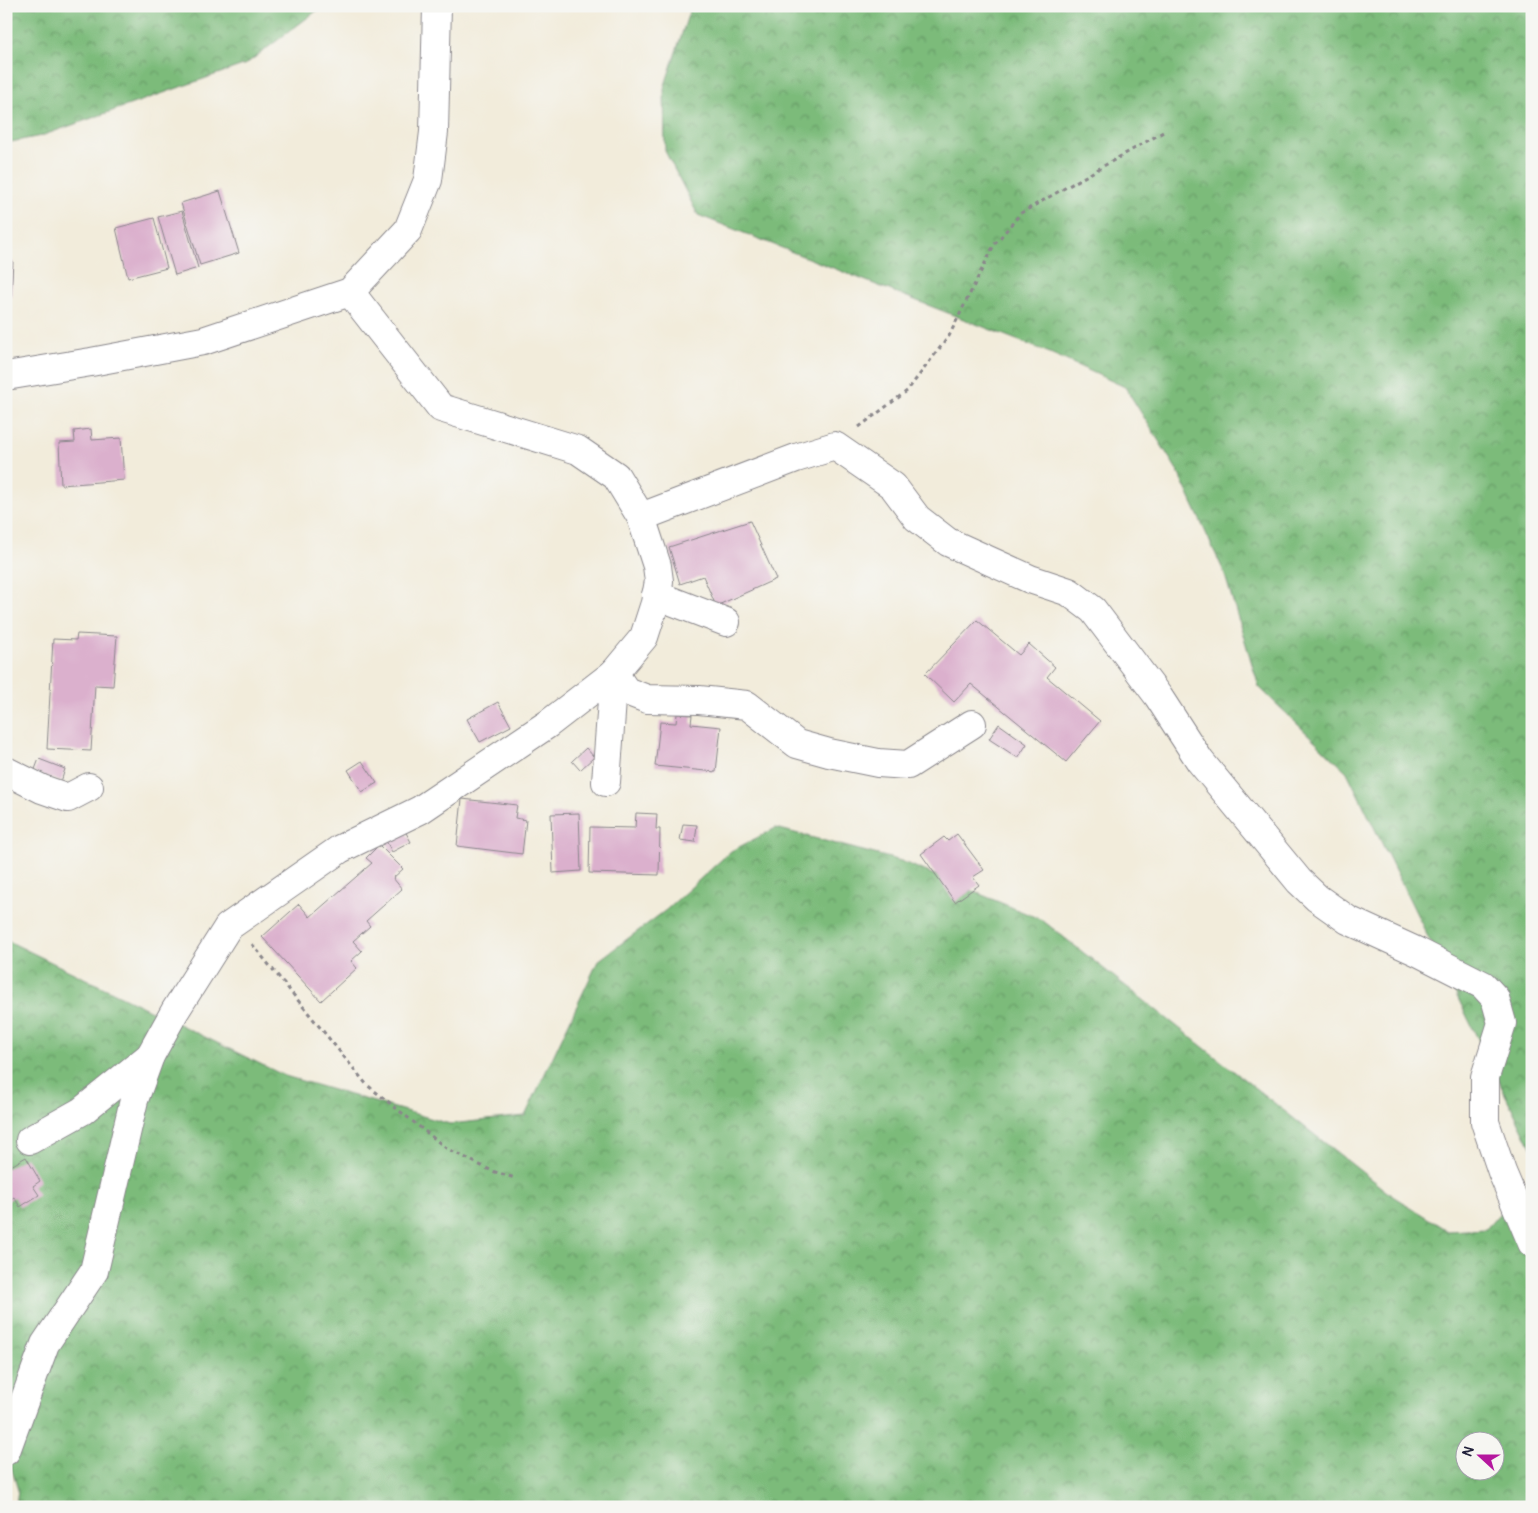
<svg xmlns="http://www.w3.org/2000/svg" width="1538" height="1513" font-family="Pangolin,sans-serif">
  <style>
    .forest { fill: url(#forest-crowns); stroke: #4f6e5a; fill-rule: evenodd }
    .building { fill: #dbb0cd }
    .lines { fill: none; stroke-linecap: round; stroke-linejoin: round }
    .minor-casing { stroke: #8a878b; stroke-width: 30 }
    .path { stroke: #8a878b; stroke-width: 3; stroke-dasharray: 4 4; stroke-linecap: butt }
    .minor { stroke: #fff; stroke-width: 28 }
  </style>
  <defs>
    <pattern id="forest-crowns" width="20" height="18" patternUnits="userSpaceOnUse" patternTransform="scale(1.25)"><rect width="20" height="18" fill="#7cbb7a"/><path d="M2 6a3 3 0 1 1 6 0M12 15a3 3 0 1 1 6 0" fill="none" stroke="#659865"/></pattern>
  </defs>
  <rect width="100%" height="100%" fill="#f6f6f2"/>
  <filter id="ink" filterUnits="userSpaceOnUse"><feTurbulence type="fractalNoise" baseFrequency=".02" numOctaves="2"/><feDisplacementMap in="SourceGraphic" scale="10" xChannelSelector="R" yChannelSelector="G"/><feConvolveMatrix kernelMatrix="1 2 1 2 8 2 1 2 1" color-interpolation-filters="sRGB"/></filter>
  <filter id="wash" filterUnits="userSpaceOnUse"><feTurbulence type="fractalNoise" baseFrequency=".0096" numOctaves="4" result="noise"/><feDisplacementMap in="SourceGraphic" scale="20" xChannelSelector="R" yChannelSelector="G"/><feGaussianBlur stdDeviation="1.12" result="paint"/><feColorMatrix in="noise" values="0 0 0 0 0 0 0 0 0 0 0 0 0 0 0 0 0 1.4 0 .05"/><feComposite in="paint" operator="in"/></filter>
  <g filter="url(#wash)">
    <rect width="100%" height="100%" fill="#f2ecdb"/>
    <g class="forest">
      <path d="M 6,6 L 323,6 L 246,64 L 41,136 L 6,143 Z"/>
      <path d="M 691,6 L 1532,6 L 1532,1149 L 1347,772 L 1259,687 L 1224,572 L 1177,470 L 1125,387 L 1050,353 L 698,215 L 665,151 L 664,88 Z"/>
      <path d="M 776,828 L 901,861 L 1042,920 L 1391,1195 L 1448,1231 L 1486,1229 L 1532,1176 L 1532,1507 L 16,1507 L 18,1490 L 6,1450 L 6,940 L 285,1076 L 450,1124 L 525,1116 L 598,961 L 666,910 L 731,851 ZM 1466,1440 L 1496,1440 L 1496,1470 L 1466,1470 Z"/>
    </g>
    <g id="blocks">
      <g class="building">
        <path d="M 220,191 L 239,253 L 200,265 L 181,203 Z"/>
        <path d="M 182,211 L 198,268 L 175,275 L 158,217 Z"/>
        <path d="M 154,218 L 167,268 L 128,278 L 116,228 Z"/>
        <path d="M 6,261 L 13,261 L 11,297 L 6,297 Z"/>
        <path d="M 91,429 L 92,440 L 121,438 L 124,480 L 61,485 L 59,443 L 75,442 L 74,431 Z"/>
        <path d="M 750,521 L 776,579 L 716,606 L 703,576 L 680,584 L 669,547 Z"/>
        <path d="M 977,620 L 1019,655 L 1029,644 L 1055,667 L 1047,677 L 1100,721 L 1066,762 L 971,684 L 954,702 L 925,674 Z"/>
        <path d="M 77,634 L 117,636 L 113,686 L 95,685 L 91,751 L 47,749 L 53,639 L 76,640 Z"/>
        <path d="M 498,702 L 511,726 L 480,742 L 467,719 Z"/>
        <path d="M 677,714 L 692,715 L 691,724 L 721,727 L 716,772 L 655,766 L 660,722 L 676,723 Z"/>
        <path d="M 999,724 L 1027,744 L 1018,758 L 989,739 Z"/>
        <path d="M 586,748 L 594,757 L 580,770 L 572,761 Z"/>
        <path d="M 39,759 L 65,769 L 61,782 L 34,772 Z"/>
        <path d="M 362,761 L 377,783 L 362,792 L 348,770 Z"/>
        <path d="M 462,799 L 517,805 L 515,818 L 526,820 L 522,854 L 457,846 Z"/>
        <path d="M 579,813 L 581,871 L 553,873 L 551,814 Z"/>
        <path d="M 636,813 L 657,814 L 656,829 L 660,829 L 659,875 L 589,873 L 590,827 L 635,828 Z"/>
        <path d="M 683,824 L 697,825 L 695,842 L 680,840 Z"/>
        <path d="M 404,829 L 411,842 L 392,852 L 385,839 Z"/>
        <path d="M 957,834 L 984,870 L 973,877 L 979,885 L 955,902 L 921,854 L 944,837 L 948,841 Z"/>
        <path d="M 379,845 L 403,869 L 393,878 L 402,889 L 366,921 L 370,926 L 353,941 L 362,951 L 351,961 L 357,968 L 321,1001 L 262,937 L 299,904 L 310,917 L 372,863 L 366,858 Z"/>
        <path d="M 26,1157 L 40,1181 L 33,1186 L 39,1195 L 20,1207 L 14,1197 L 6,1202 L 6,1169 Z"/>
      </g>
    </g>
  </g>
  <g filter="url(#ink)">
    <use href="#blocks" fill-opacity="0" stroke="#8a878b" stroke-width="1"/>
    <g class="lines">
      <g class="minor-casing">
        <g id="minor">
          <path d="M 6,376 L 91,362 L 203,341 L 350,292 L 408,230 L 428,180 L 434,132 L 437,6"/>
          <path d="M 641,517 L 796,458 L 835,446 L 893,486 L 917,518 L 948,542 L 1030,579 L 1069,592 L 1093,610 L 1158,696 L 1200,761 L 1299,881 L 1317,898 L 1348,920 L 1418,952 L 1483,985 L 1495,998 L 1502,1023 L 1485,1077 L 1485,1122 L 1502,1172 L 1532,1243"/>
          <path d="M 656,595 L 726,622"/>
          <path d="M 614,673 L 626,691 L 647,699 L 699,700 L 747,705 L 797,744 L 829,753 L 878,763 L 908,765 L 972,724"/>
          <path d="M 6,771 L 42,789 L 68,798 L 89,787"/>
          <path d="M 606,782 L 614,673"/>
          <path d="M 30,1140 L 82,1111 L 150,1056"/>
          <path d="M 6,1451 L 45,1344 L 94,1271 L 134,1100 L 150,1056 L 175,1011 L 228,927 L 340,849 L 420,810 L 548,724 L 614,673 L 644,637 L 655,603 L 659,581 L 657,566 L 641,517 L 616,476 L 578,450 L 441,408 L 350,292"/>
        </g>
      </g>
      <g class="path">
        <path d="M 859,427 L 907,391 L 949,336 L 994,245 L 1021,213 L 1165,131"/>
        <path d="M 252,944 L 367,1085 L 446,1148 L 492,1171 L 515,1178"/>
      </g>
      <use href="#minor" class="minor"/>
    </g>
  </g>
  <rect width="1538" height="1513" fill="none" stroke="#f6f6f2" stroke-width="25"/>
  <g transform="translate(1480 1456) rotate(291)"><circle r="24" fill="#f6f6f2" stroke="#a1a1a9"/>
  <path d="M0-4L9 19L0 12L-9 19Z" fill="#b5179e"/>
  <text y="-8" font-size="14" font-weight="bold" text-anchor="middle" fill="#22223b">N</text>
  </g>
</svg>
